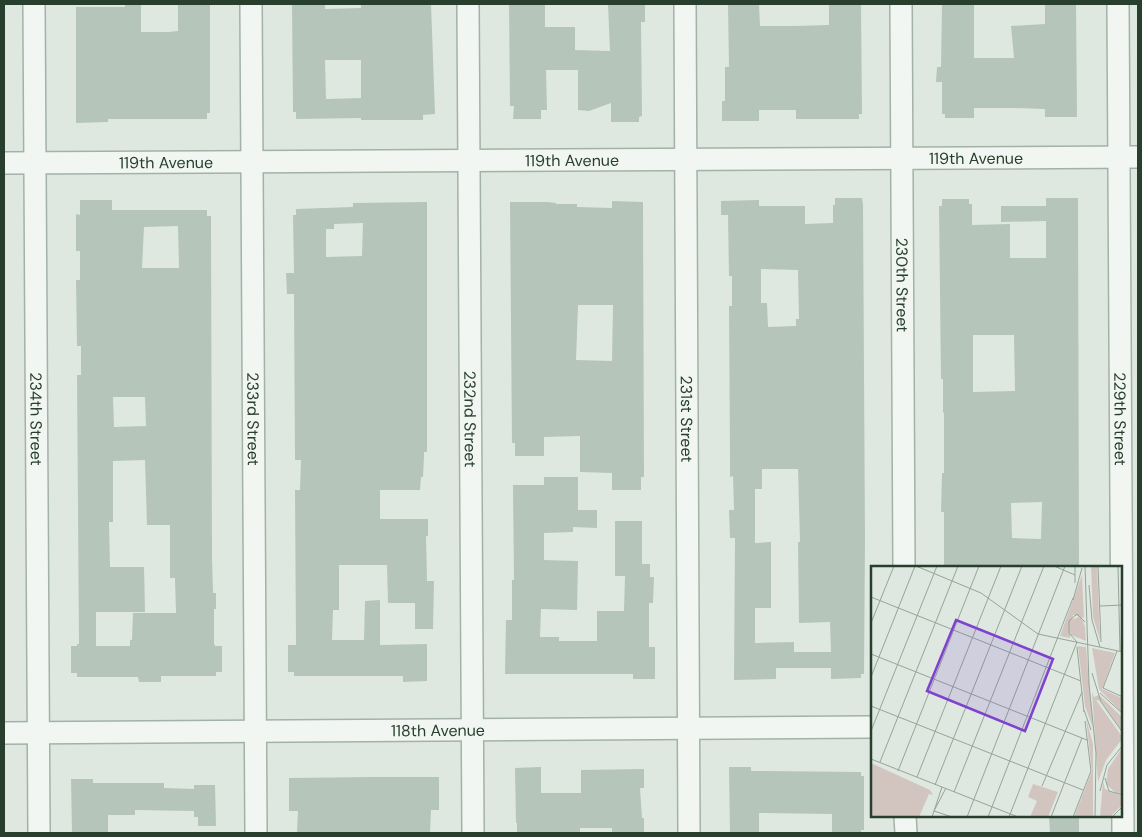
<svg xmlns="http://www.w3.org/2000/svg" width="1142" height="837" font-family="'DM Sans',sans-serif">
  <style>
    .building { fill: #b5c5b9; fill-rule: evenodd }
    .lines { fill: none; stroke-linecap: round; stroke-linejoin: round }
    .minor-casing { stroke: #a3b2a6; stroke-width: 24 }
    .minor { stroke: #f1f6f2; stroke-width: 21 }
    .labels { text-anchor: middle; stroke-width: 5; stroke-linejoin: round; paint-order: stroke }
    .street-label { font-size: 16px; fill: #273f2c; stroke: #eef5ef }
    .inset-road { fill: none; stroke: #95a498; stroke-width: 1 }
    .view { fill: #7e42ce; fill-opacity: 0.15; stroke: #7e42ce; stroke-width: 2.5 }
    .inset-edge { fill: none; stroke: #273f2c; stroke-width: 2.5 }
  </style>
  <rect width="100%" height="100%" fill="#dee8e0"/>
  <g class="building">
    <path d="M 125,4 L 141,4 L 141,32 L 169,32 L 178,31 L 178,4 L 210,5 L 210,113 L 207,113 L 207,119 L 108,119 L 108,122 L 76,123 L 76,7 L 125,7 Z"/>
    <path d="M 292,4 L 325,4 L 325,9 L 361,8 L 361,4 L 431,4 L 435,114 L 423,115 L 423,120 L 361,120 L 361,118 L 296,119 L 296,112 L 293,112 ZM 325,60 L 361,60 L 361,98 L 326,99 Z"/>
    <path d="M 509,4 L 545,4 L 545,27 L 575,27 L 575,50 L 610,51 L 608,4 L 645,4 L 645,22 L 641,22 L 642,116 L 639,117 L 639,122 L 611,122 L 611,103 L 589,111 L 578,110 L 578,70 L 546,70 L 547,110 L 541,110 L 541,119 L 513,119 L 514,106 L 510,106 Z"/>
    <path d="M 728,4 L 759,4 L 760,26 L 794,26 L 829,25 L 829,4 L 861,4 L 862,114 L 859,114 L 859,119 L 796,119 L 796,110 L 759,110 L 759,121 L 722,121 L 722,101 L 725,101 L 725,67 L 729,67 Z"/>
    <path d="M 942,4 L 974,4 L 974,58 L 1014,58 L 1011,26 L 1045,24 L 1045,4 L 1076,4 L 1077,117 L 1045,117 L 1045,109 L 1013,108 L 974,108 L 974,118 L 945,118 L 945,114 L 942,114 L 942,82 L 936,82 L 937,67 L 941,67 Z"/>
    <path d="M 835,198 L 862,198 L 863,205 L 865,540 L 864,674 L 861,674 L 861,678 L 831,679 L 831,668 L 776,668 L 776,679 L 734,680 L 735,538 L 730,538 L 729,510 L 734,510 L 733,476 L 730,477 L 730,457 L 729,306 L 732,306 L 732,276 L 729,276 L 728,215 L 721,215 L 721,201 L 759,200 L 759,206 L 805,206 L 805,224 L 833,223 L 833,205 L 835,205 ZM 761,269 L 798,270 L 799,319 L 796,319 L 796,326 L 768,327 L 767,303 L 761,303 ZM 762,469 L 798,469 L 800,542 L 798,542 L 799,623 L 830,622 L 831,652 L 794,652 L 794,642 L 755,643 L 755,608 L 771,608 L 771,542 L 755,543 L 755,489 L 762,489 Z"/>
    <path d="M 1046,198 L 1078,198 L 1079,567 L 944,567 L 944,512 L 941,512 L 942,473 L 944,473 L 944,412 L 943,413 L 943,379 L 941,379 L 939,206 L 942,206 L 942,199 L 969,199 L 969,204 L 972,204 L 972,225 L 1010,224 L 1010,258 L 1046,258 L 1046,221 L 1001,222 L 1001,206 L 1046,206 ZM 973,335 L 1014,335 L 1015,391 L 973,392 ZM 1042,502 L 1041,539 L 1012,538 L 1011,503 Z"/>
    <path d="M 80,200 L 112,200 L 112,210 L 207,210 L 207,216 L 211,216 L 212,557 L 213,593 L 216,593 L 216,609 L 214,609 L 214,643 L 215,646 L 222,646 L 222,672 L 216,672 L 216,676 L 161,676 L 161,682 L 139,682 L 138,677 L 77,677 L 77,673 L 71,673 L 71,646 L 77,646 L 77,644 L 79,644 L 77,375 L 81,375 L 81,346 L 77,346 L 76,280 L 80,280 L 80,251 L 76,251 L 76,214 L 80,215 ZM 178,226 L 179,268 L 142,268 L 144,227 ZM 113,397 L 145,397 L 146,426 L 114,427 ZM 145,460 L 147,525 L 170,525 L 170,578 L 175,578 L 176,613 L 133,613 L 132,640 L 130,640 L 130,646 L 96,646 L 96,612 L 145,612 L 144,567 L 110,567 L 109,522 L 113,522 L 113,461 Z"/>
    <path d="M 612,201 L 643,202 L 644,477 L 641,477 L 641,490 L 612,490 L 612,473 L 580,472 L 580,436 L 544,437 L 544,456 L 515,456 L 515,443 L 512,443 L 510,202 L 547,202 L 556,203 L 556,204 L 577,204 L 577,207 L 612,208 ZM 578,305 L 613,305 L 612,361 L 576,360 Z"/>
    <path d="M 427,202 L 427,452 L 424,452 L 424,457 L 423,477 L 421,477 L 420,490 L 380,490 L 380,519 L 428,519 L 428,536 L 426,536 L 427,581 L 434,581 L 433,629 L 415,629 L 415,603 L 388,603 L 387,565 L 339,565 L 339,610 L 333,610 L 332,640 L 364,640 L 365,601 L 380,600 L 380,645 L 427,644 L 427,681 L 403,682 L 403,676 L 294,676 L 294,672 L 288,672 L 288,645 L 296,645 L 295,490 L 300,490 L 301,460 L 295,460 L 294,294 L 287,294 L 286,273 L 294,273 L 293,215 L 296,215 L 296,209 L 353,207 L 353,203 ZM 363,223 L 362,256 L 326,257 L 326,229 L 334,229 L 334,224 Z"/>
    <path d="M 544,477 L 578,477 L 578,510 L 597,510 L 597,528 L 573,527 L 573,532 L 544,533 L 544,560 L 578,561 L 577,610 L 541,609 L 540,637 L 559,637 L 559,641 L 597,641 L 597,611 L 624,611 L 625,576 L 615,576 L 615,521 L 642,521 L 642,564 L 650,564 L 650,577 L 654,577 L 653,603 L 649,603 L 649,647 L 655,647 L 655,679 L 633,679 L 633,674 L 505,674 L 506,620 L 512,620 L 512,580 L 514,580 L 513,485 L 544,485 Z"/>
    <path d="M 541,767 L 541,793 L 581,793 L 581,770 L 644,769 L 644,788 L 640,788 L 642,818 L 644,818 L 644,833 L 612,833 L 612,828 L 580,828 L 580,833 L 517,833 L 517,823 L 516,823 L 515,768 Z"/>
    <path d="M 729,767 L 751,767 L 751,771 L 861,772 L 861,776 L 864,776 L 864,830 L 861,830 L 861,833 L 832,833 L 832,814 L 759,813 L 759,833 L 730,833 Z"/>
    <path d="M 373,777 L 439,777 L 439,810 L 431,810 L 430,833 L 297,833 L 298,811 L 289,811 L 289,778 Z"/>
    <path d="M 71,779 L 93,779 L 93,783 L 164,783 L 164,788 L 194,789 L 194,785 L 215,785 L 216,826 L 198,826 L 198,817 L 194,817 L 194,811 L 135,810 L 135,815 L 108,815 L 108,833 L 72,833 Z"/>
    <path d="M 1049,816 L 1079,816 L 1079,833 L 1050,833 Z"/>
  </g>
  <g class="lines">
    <g class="minor-casing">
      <g id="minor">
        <path id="s1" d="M 34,4 L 39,833"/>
        <path id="s2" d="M 251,4 L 256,833"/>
        <path id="s3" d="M 468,4 L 473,833"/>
        <path id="s4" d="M 685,4 L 689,833"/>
        <path id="s5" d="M 901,4 L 904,567"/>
        <path id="s6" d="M 1118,4 L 1123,833"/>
        <path id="s7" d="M 4,163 L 1138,157"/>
        <path id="s8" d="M 4,733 L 872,727"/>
        <path d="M 905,816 L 906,833"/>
      </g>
    </g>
    <use href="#minor" class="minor"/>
  </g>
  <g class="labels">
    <g class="street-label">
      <text dy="6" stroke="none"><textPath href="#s7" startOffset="972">119th Avenue</textPath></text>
      <text dy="6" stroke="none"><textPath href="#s7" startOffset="568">119th Avenue</textPath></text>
      <text dy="6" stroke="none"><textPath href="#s7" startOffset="162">119th Avenue</textPath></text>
      <text dy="6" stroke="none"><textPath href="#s5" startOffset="281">230th Street</textPath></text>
      <text dy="6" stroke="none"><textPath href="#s6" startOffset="415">229th Street</textPath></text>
      <text dy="6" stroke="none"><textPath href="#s1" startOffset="415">234th Street</textPath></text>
      <text dy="6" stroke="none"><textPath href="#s2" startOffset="415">233rd Street</textPath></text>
      <text dy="6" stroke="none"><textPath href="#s3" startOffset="415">232nd Street</textPath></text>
      <text dy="6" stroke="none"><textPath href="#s4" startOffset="415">231st Street</textPath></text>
      <text dy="6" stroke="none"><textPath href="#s8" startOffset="434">118th Avenue</textPath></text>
    </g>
  </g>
  <g transform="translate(871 566)">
    <rect width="251" height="251" fill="#dee8e0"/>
    <path d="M 220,0 L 226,0 L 229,74 L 222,51 ZM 211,9 L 213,52 L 202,49 L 199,72 L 189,70 ZM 210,50 L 214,61 L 215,75 L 200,69 L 200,54 ZM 207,80 L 215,81 L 222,162 L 214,140 ZM 221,82 L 244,87 L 231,123 L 251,132 L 251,147 L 228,123 ZM 221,126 L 223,131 L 228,129 L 251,151 L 251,165 L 230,135 L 225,134 L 252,172 L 235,194 L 227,216 ZM 215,152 L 222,178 L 222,251 L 203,251 L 221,205 ZM 251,182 L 252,228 L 246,228 L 235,218 L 237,203 ZM 0,197 L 59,224 L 62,229 L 58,228 L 48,251 L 0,251 ZM 232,215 L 234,223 L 251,230 L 251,239 L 239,251 L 229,251 ZM 162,218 L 187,226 L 177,251 L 159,251 L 166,235 L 157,231 Z" fill="#d2c5bf"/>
    <path class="inset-road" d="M 45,0 L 110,27 L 167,68 L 252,86M 183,0 L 204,9M 204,0 L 204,17M 214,0 L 218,118 L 225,187 L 224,251M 227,0 L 230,76M 247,0 L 249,85M 218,19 L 221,54 L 229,81M 0,31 L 210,115M 202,34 L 211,2M 229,40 L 252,39M 0,57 L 23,0M 206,76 L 198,67 L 198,55 L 206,48 L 214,56M 206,81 L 213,146M 246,85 L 232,122 L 252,131M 0,88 L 216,174M 221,107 L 230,136 L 252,167M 0,111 L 44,0M 229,127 L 252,148M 0,140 L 212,224M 213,144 L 220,164M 0,165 L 66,0M 0,193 L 71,221M 9,196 L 87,0M 27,205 L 108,0M 46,211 L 130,0M 234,212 L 238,225 L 252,229M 64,219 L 151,0M 171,220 L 211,126M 229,225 L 236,199 L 252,179M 83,226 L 173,0M 63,245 L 75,222M 63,245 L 81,251M 61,251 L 71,221 L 147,251M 96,251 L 194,0M 117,251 L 202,32M 138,251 L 206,76M 180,251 L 211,172M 202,251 L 220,205 L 214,155M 241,251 L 252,240"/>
    <path class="view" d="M 85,54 L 182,93 L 154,165 L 56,125 Z"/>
    <rect width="251" height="251" class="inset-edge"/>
  </g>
  <rect width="1142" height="837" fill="none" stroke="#273f2c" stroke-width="10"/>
</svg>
